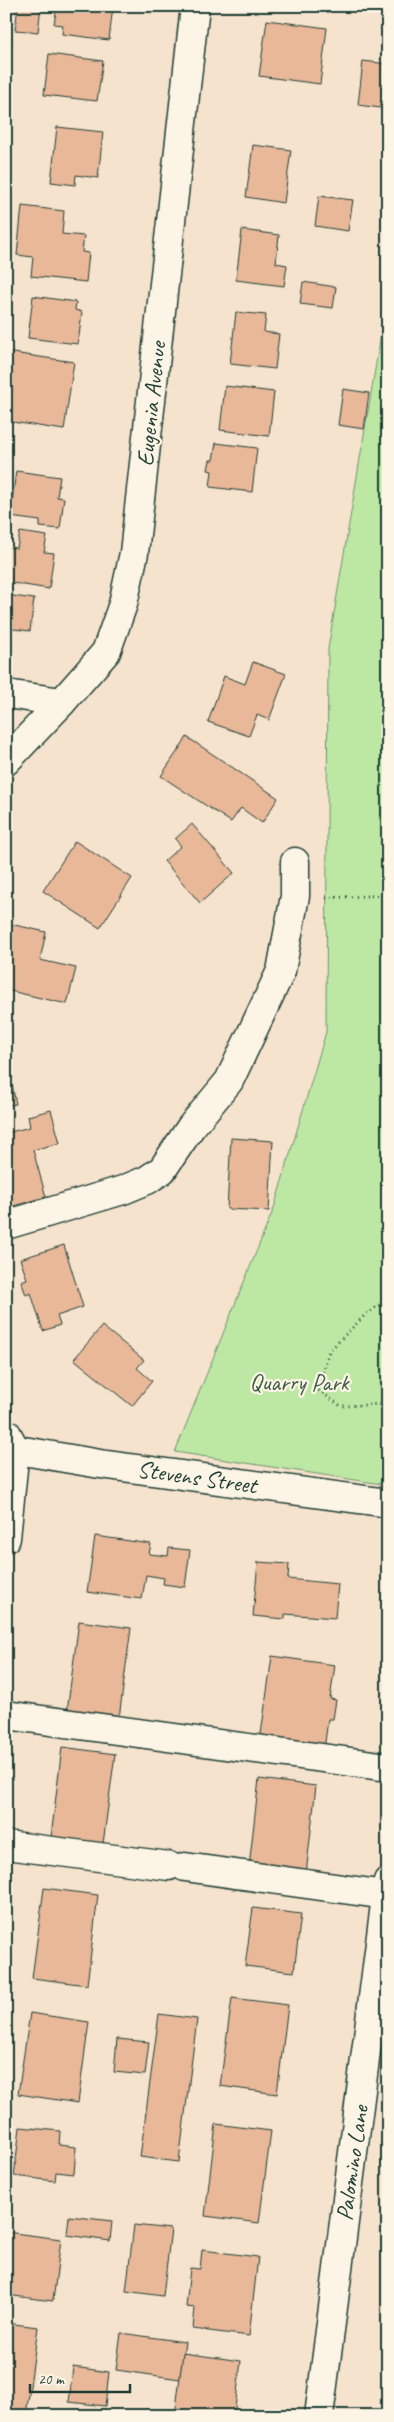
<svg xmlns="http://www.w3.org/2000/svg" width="394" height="2422" font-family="Caveat,sans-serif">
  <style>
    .green { fill: #bde8a4; stroke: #6e926c }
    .building { fill: #e8b899; stroke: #1f3d34 }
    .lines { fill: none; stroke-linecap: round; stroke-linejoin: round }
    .minor-casing { stroke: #1f3d34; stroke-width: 31 }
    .path { stroke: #1f3d34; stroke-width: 3; stroke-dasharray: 1 4; stroke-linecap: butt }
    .minor { stroke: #fcf5e5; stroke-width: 28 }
    .labels { text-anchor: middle; stroke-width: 4.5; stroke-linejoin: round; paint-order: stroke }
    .street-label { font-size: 24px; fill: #1f3d34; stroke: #fcf5e5 }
    .park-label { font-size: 24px; fill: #3f5f4a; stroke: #fcf5e5 }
  </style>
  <rect width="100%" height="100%" fill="#f6e3ce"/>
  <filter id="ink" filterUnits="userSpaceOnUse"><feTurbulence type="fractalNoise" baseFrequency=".02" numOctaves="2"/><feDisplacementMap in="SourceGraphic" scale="10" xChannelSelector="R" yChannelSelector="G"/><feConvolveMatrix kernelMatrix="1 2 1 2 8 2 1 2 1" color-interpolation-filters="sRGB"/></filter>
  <g filter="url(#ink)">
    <path class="green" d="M 384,316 L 388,317 L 388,1485 L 175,1452 L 274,1208 L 326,1032 L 328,649 Z"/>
    <g class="building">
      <path d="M 18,6 L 41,6 L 38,32 L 15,30 Z"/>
      <path d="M 57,6 L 113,6 L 109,40 L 62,34 L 63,25 L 54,24 Z"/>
      <path d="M 267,20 L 327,28 L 320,84 L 259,76 Z"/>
      <path d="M 6,37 L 12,38 L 6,74 Z"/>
      <path d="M 49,54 L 103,61 L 97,101 L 44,95 Z"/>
      <path d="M 363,61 L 388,64 L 388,109 L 358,105 Z"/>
      <path d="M 57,127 L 103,132 L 98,178 L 76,175 L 75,185 L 51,182 Z"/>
      <path d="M 253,145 L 291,150 L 284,203 L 246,197 Z"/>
      <path d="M 319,196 L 353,200 L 348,231 L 315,226 Z"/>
      <path d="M 22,206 L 64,211 L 62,234 L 84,236 L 82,252 L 89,253 L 86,282 L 31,276 L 33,257 L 17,255 Z"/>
      <path d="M 242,230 L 279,235 L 276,263 L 287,265 L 284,286 L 236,280 Z"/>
      <path d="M 303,282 L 336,287 L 333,308 L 300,304 Z"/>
      <path d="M 33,296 L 76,302 L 75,310 L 82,312 L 78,344 L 28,338 Z"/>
      <path d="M 236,312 L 266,315 L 264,332 L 279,334 L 275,369 L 230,364 Z"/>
      <path d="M 6,352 L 74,362 L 64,430 L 6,421 Z"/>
      <path d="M 225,386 L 274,392 L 269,436 L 220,430 Z"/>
      <path d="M 343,389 L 369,393 L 364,429 L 338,425 Z"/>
      <path d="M 216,443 L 257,448 L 252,492 L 210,487 L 212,471 L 208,470 L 210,460 L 213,460 Z"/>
      <path d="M 16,471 L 60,477 L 57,497 L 64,498 L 60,529 L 40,527 L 40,521 L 10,517 Z"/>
      <path d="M 20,532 L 47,536 L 44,552 L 54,553 L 49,589 L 6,582 L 6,547 L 17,548 Z"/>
      <path d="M 6,595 L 34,599 L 30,631 L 6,628 Z"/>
      <path d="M 253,662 L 286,674 L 269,720 L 257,715 L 249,736 L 208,722 L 224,676 L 245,684 Z"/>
      <path d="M 187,737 L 278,798 L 262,823 L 241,808 L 231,822 L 161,776 Z"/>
      <path d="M 192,824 L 234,873 L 200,903 L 164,861 L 181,846 L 175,839 Z"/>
      <path d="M 75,841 L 132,878 L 100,928 L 43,891 Z"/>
      <path d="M 6,923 L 46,932 L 40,960 L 76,968 L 67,1004 L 6,990 Z"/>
      <path d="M 6,1055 L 16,1104 L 6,1106 Z"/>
      <path d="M 51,1110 L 60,1143 L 33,1150 L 46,1197 L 6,1208 L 6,1133 L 30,1127 L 28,1116 Z"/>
      <path d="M 231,1138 L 273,1141 L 269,1211 L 227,1209 Z"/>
      <path d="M 64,1245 L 83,1307 L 57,1316 L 60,1325 L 43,1331 L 31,1293 L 26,1295 L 21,1281 L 27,1279 L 20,1259 Z"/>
      <path d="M 102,1326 L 144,1360 L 137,1368 L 152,1381 L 132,1406 L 74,1359 Z"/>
      <path d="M 95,1536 L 151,1544 L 149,1554 L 168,1556 L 169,1548 L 190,1550 L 185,1587 L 163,1584 L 164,1578 L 146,1575 L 142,1599 L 87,1592 Z"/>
      <path d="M 258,1562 L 289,1564 L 288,1579 L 338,1584 L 335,1618 L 285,1614 L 285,1619 L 253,1616 Z"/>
      <path d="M 79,1621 L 131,1628 L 119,1718 L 67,1711 Z"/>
      <path d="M 272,1656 L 335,1665 L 330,1699 L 336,1700 L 333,1719 L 328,1719 L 324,1750 L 260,1741 Z"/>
      <path d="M 62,1747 L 115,1754 L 103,1844 L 51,1837 Z"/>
      <path d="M 259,1779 L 316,1786 L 306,1874 L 249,1867 Z"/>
      <path d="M 44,1888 L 98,1895 L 87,1985 L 32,1978 Z"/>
      <path d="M 253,1908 L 301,1914 L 294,1972 L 245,1966 Z"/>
      <path d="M 232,1998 L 288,2005 L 277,2094 L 220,2086 Z"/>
      <path d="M 30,2013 L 89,2022 L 78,2103 L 18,2094 Z"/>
      <path d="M 159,2014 L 197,2019 L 179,2162 L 140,2157 Z"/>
      <path d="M 117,2039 L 149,2042 L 145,2075 L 114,2072 Z"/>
      <path d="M 216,2124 L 271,2131 L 259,2223 L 205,2216 Z"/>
      <path d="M 20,2127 L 60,2131 L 59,2145 L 76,2147 L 74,2174 L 56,2172 L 55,2181 L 14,2176 Z"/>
      <path d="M 69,2216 L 112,2221 L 110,2241 L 67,2235 Z"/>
      <path d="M 134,2225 L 171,2229 L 163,2296 L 126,2291 Z"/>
      <path d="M 6,2232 L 61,2239 L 53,2301 L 6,2295 Z"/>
      <path d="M 202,2250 L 258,2257 L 249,2336 L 193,2329 L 195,2308 L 186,2307 L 190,2268 L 200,2269 Z"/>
      <path d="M 6,2323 L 38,2327 L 26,2416 L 6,2416 Z"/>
      <path d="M 121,2333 L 185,2342 L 180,2379 L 116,2370 Z"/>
      <path d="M 183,2353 L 241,2361 L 234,2416 L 175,2416 Z"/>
      <path d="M 73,2367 L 109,2372 L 105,2406 L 69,2402 Z"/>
    </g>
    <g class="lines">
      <g class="minor-casing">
        <g id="minor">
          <path d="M 6,694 L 62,702"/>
          <path d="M 6,761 L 62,702 L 106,652 L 123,604 L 134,553 L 195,6"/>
          <path d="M 6,1225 L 123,1190 L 147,1180 L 162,1170 L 191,1127 L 229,1081 L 281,971 L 295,896 L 295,862"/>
          <path d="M 6,1448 L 100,1464 L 388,1503"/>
          <path d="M 6,1538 L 15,1449 L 7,1434"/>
          <path d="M 6,1715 L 388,1767"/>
          <path d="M 6,1845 L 169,1866"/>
          <path d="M 185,1867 L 386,1895"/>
          <path d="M 319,2416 L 388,1881"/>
        </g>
      </g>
      <g class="path">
        <path d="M 326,898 L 388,895"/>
        <path d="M 388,1299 L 365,1315 L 329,1351 L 318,1390 L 341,1406 L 388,1404"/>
      </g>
      <use href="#minor" class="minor"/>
    </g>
  </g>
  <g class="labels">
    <g class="street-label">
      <text transform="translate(151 404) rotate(-84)" y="8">Eugenia Avenue</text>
      <text transform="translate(197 1477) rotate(8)" y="8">Stevens Street</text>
      <text transform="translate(352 2163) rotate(-82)" y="8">Palomino Lane</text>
    </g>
    <g class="park-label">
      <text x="299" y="1390">Quarry Park</text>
    </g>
  </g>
  <rect width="394" height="2422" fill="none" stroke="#fcf5e5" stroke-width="25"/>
  <rect x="12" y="12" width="369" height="2397" fill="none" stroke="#1f3d34" stroke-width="2" filter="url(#ink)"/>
  <path d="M30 2384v8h100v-8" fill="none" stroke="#1f3d34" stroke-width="2.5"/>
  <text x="38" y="2384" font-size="15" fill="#1f3d34" stroke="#fcf5e5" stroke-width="4" paint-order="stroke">20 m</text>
</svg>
